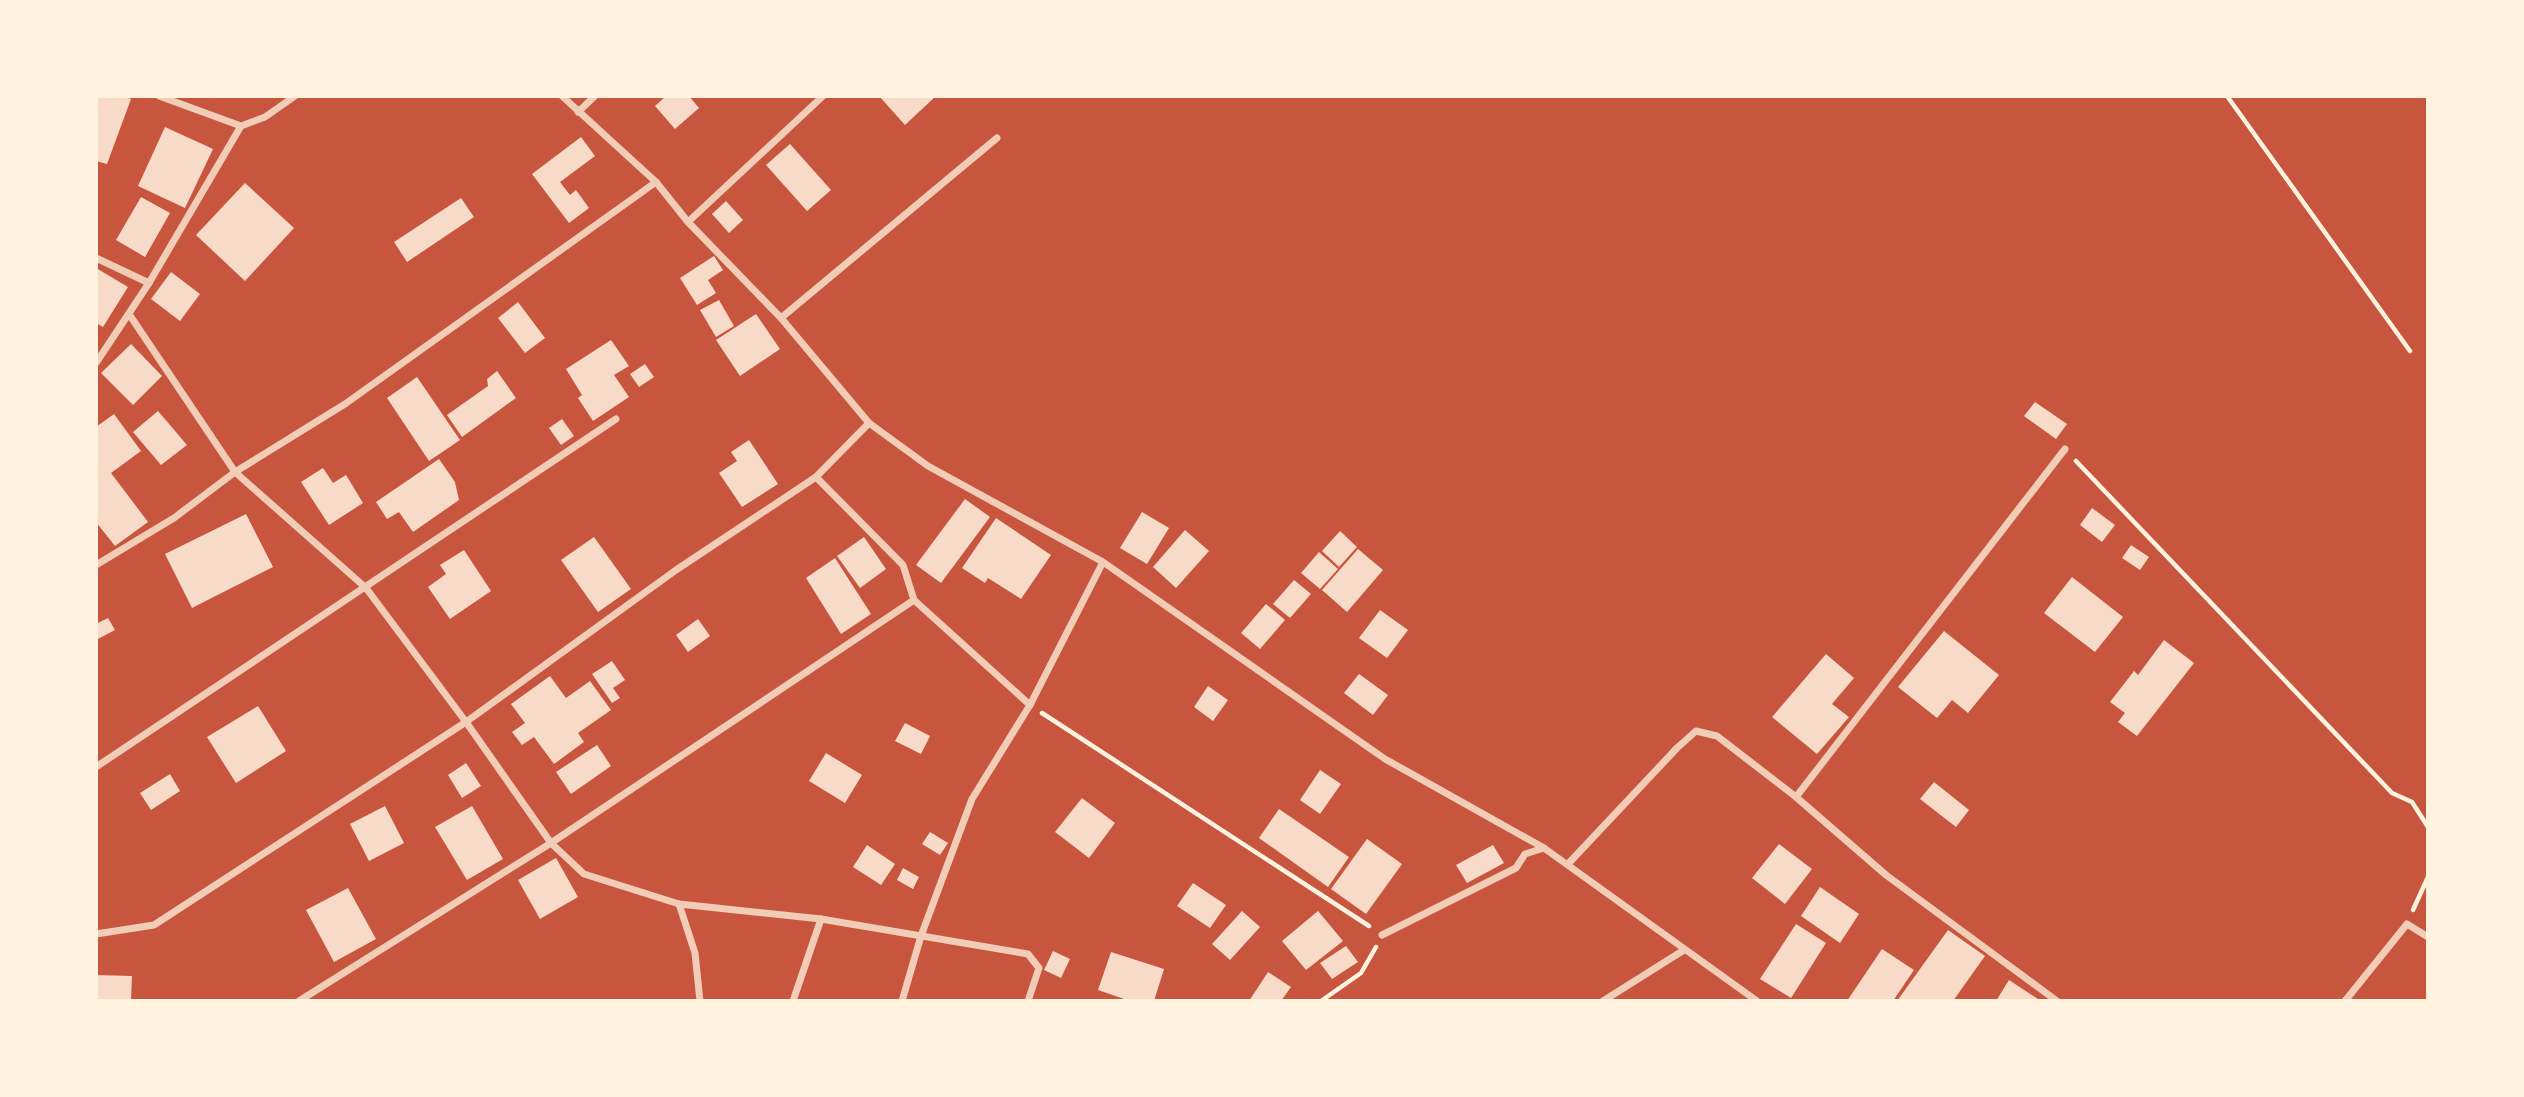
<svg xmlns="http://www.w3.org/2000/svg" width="2524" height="1097" font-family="'DejaVu Sans',sans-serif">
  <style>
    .building { fill: #f7dbc8 }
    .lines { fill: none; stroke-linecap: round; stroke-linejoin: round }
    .path { stroke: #fff3e0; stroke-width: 4.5 }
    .minor { stroke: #f1ccb7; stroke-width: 7 }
  </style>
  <rect width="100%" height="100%" fill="#c8553d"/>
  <g class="building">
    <path d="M 96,96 L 123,96 L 131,99 L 107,164 L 96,161 Z"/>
    <path d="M 666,96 L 689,96 L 699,108 L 675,129 L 655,106 Z"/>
    <path d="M 879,96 L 936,96 L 905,125 Z"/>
    <path d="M 165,127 L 213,149 L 185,208 L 138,186 Z"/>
    <path d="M 581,137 L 595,156 L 560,182 L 570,195 L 576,190 L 589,208 L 569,223 L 532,174 Z"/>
    <path d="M 790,144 L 831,190 L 807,211 L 766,165 Z"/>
    <path d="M 245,183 L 294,228 L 245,281 L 196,235 Z"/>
    <path d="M 141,197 L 170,213 L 145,257 L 116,240 Z"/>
    <path d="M 461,198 L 474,217 L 407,262 L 394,242 Z"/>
    <path d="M 726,201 L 743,220 L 729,233 L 712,214 Z"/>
    <path d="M 714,256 L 723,270 L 708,280 L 716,293 L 697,305 L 680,278 Z"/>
    <path d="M 96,268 L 128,287 L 103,327 L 96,323 Z"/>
    <path d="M 171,272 L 200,294 L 180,321 L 151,299 Z"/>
    <path d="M 719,300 L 734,326 L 716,337 L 700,310 Z"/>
    <path d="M 518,302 L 545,338 L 525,353 L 498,318 Z"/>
    <path d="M 756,314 L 780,349 L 740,376 L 716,340 Z"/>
    <path d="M 611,340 L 629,366 L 614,375 L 629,397 L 593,421 L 578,398 L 582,395 L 566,369 Z"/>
    <path d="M 131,344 L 162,376 L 133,405 L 101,373 Z"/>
    <path d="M 645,364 L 654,377 L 639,387 L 630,374 Z"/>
    <path d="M 497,371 L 516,398 L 462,437 L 447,415 L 488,386 L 487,379 Z"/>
    <path d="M 417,377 L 460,440 L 429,461 L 387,398 Z"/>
    <path d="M 2035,402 L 2067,424 L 2056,439 L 2024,416 Z"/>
    <path d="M 158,411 L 187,445 L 161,465 L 133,432 Z"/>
    <path d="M 114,414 L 141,451 L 111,473 L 148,522 L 115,546 L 96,522 L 96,427 Z"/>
    <path d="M 562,419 L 574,436 L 561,445 L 549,428 Z"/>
    <path d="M 749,440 L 778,484 L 742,507 L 719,473 L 737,461 L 731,452 Z"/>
    <path d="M 439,459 L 455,482 L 459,500 L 413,532 L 399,512 L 387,519 L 376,502 Z"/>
    <path d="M 323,468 L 333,483 L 346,475 L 363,503 L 329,525 L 301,482 Z"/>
    <path d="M 965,499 L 990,517 L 941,583 L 916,565 Z"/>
    <path d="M 2092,508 L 2115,525 L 2102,542 L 2080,525 Z"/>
    <path d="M 1142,512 L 1169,528 L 1147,564 L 1120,548 Z"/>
    <path d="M 246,514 L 273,567 L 192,608 L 165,554 Z"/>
    <path d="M 996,518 L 1051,555 L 1021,599 L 988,578 L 985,583 L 962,568 Z"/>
    <path d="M 1185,530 L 1209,551 L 1176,588 L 1153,567 Z"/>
    <path d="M 1340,531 L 1357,547 L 1339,567 L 1322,551 Z"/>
    <path d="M 594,537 L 631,589 L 598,612 L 561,560 Z"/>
    <path d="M 864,537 L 886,569 L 860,588 L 837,556 Z"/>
    <path d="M 2131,545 L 2149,557 L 2140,570 L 2122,558 Z"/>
    <path d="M 1358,549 L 1383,570 L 1347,612 L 1322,590 Z"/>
    <path d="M 464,550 L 491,591 L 450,619 L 428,587 L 446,574 L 440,565 Z"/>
    <path d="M 1319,552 L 1338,569 L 1320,589 L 1301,573 Z"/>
    <path d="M 835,558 L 871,614 L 841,634 L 806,578 Z"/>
    <path d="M 2072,577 L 2123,617 L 2095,652 L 2044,613 Z"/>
    <path d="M 1294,580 L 1311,594 L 1290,618 L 1273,604 Z"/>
    <path d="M 1266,604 L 1285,620 L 1260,649 L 1241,633 Z"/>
    <path d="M 1380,610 L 1408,630 L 1387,658 L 1359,638 Z"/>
    <path d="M 108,618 L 115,630 L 96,640 L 96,624 Z"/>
    <path d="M 698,619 L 710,636 L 688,652 L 676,635 Z"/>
    <path d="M 1944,631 L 1999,675 L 1968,713 L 1952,700 L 1937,718 L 1898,687 Z"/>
    <path d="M 2164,640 L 2194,663 L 2137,736 L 2118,722 L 2125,713 L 2110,702 L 2134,671 L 2138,675 Z"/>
    <path d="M 1826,654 L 1854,678 L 1832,704 L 1849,717 L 1817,754 L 1772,717 Z"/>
    <path d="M 612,661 L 625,680 L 613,688 L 620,698 L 612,703 L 592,674 Z"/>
    <path d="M 1359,674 L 1388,695 L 1373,715 L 1344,693 Z"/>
    <path d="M 550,676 L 566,698 L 590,681 L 611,710 L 578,733 L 584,742 L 554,764 L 534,737 L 522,745 L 512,732 L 525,723 L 511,704 Z"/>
    <path d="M 1208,686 L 1228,700 L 1213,721 L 1194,707 Z"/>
    <path d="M 258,706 L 286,751 L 236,783 L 207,737 Z"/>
    <path d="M 905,723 L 930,736 L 921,754 L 895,741 Z"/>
    <path d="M 597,745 L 611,766 L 571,794 L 556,772 Z"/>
    <path d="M 826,753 L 862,775 L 845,803 L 809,781 Z"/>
    <path d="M 466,763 L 481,786 L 462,798 L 448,775 Z"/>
    <path d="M 1320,770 L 1341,784 L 1320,814 L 1300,800 Z"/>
    <path d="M 170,774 L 180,791 L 151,810 L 140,793 Z"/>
    <path d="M 1934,782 L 1969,810 L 1956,827 L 1920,799 Z"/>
    <path d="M 1082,798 L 1115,823 L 1089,858 L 1055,832 Z"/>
    <path d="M 385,806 L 404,843 L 369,861 L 350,824 Z"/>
    <path d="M 472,806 L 503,859 L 467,880 L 435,827 Z"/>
    <path d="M 1279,809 L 1349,857 L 1328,887 L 1259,838 Z"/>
    <path d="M 930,832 L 948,843 L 940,855 L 922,844 Z"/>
    <path d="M 1367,839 L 1402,864 L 1366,914 L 1331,889 Z"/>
    <path d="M 1779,844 L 1812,869 L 1785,904 L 1752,878 Z"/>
    <path d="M 867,845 L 895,864 L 881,885 L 853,867 Z"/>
    <path d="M 1493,845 L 1504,863 L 1467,883 L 1456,865 Z"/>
    <path d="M 556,858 L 578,897 L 540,919 L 518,880 Z"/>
    <path d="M 903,868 L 919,877 L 913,889 L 897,880 Z"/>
    <path d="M 1193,883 L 1226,905 L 1210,928 L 1177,906 Z"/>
    <path d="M 1820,887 L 1859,914 L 1840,943 L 1801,916 Z"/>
    <path d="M 348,888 L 376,939 L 334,962 L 306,910 Z"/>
    <path d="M 1242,911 L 1260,927 L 1230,960 L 1212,944 Z"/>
    <path d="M 1318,911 L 1343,941 L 1306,970 L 1282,941 Z"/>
    <path d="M 1796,924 L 1826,943 L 1791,998 L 1760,979 Z"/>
    <path d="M 1948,930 L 1985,956 L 1953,1001 L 1897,1001 Z"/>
    <path d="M 1346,946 L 1358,962 L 1332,979 L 1320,963 Z"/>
    <path d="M 1882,949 L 1914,970 L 1893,1001 L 1847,1001 Z"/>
    <path d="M 1053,951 L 1070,959 L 1061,978 L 1044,970 Z"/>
    <path d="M 1111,952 L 1164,969 L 1154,1001 L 1130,1001 L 1098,990 Z"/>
    <path d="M 1268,972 L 1291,987 L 1281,1001 L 1249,1001 Z"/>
    <path d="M 96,975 L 132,976 L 131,1001 L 96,1001 Z"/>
    <path d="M 2009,980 L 2041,1001 L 1996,1001 Z"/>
  </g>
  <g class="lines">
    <g class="path">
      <path d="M 2227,96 L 2410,351"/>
      <path d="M 2076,461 L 2392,793 L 2412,802 L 2428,827"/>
      <path d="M 1042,713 L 1369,926"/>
      <path d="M 2413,910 L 2428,877"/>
      <path d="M 1321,1001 L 1361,973 L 1376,947"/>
    </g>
    <g class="minor">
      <path d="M 159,96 L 241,126"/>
      <path d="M 562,96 L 656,182 L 688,222 L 781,318 L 869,423 L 928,466 L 1103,562 L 1385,759 L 1544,848 L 1757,1001"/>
      <path d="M 578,112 L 595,96"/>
      <path d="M 688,222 L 823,96"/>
      <path d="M 96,258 L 149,283"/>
      <path d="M 129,314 L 235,472 L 366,588 L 466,722 L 551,843 L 584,874 L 679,904 L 821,919 L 1028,954 L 1039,968 L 1028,1001"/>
      <path d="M 781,318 L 997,138"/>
      <path d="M 96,363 L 149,283 L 241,126 L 265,117 L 295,96"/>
      <path d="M 816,477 L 903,565 L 914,600 L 1030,705"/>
      <path d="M 96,565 L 174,518 L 235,472 L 345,404 L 656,182"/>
      <path d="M 96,767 L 616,419"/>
      <path d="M 1796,797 L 2065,449"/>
      <path d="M 1568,864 L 1677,748 L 1696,731 L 1717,736 L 1796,797 L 1886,875 L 2057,1001"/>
      <path d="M 679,904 L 695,953 L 700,1001"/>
      <path d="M 96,934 L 154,925 L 466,722 L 676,570 L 816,477 L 869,423"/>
      <path d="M 1382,935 L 1516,868 L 1525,854 L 1544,848"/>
      <path d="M 299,1001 L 551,843 L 914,600"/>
      <path d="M 793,1001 L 821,919"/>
      <path d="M 902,1001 L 921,936 L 972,799 L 1030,705 L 1103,562"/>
      <path d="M 1603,1001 L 1684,950"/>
      <path d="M 2345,1001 L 2407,924 L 2428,937"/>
    </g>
  </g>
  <rect width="2524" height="1097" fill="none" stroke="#fff3e0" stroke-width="196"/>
</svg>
